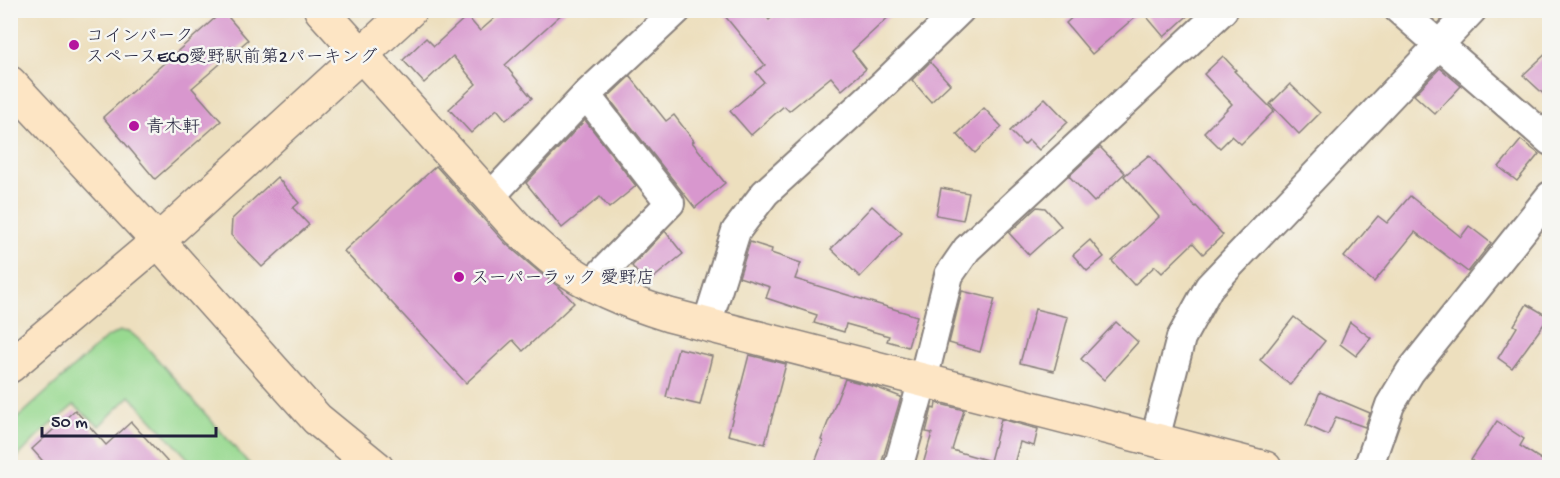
<svg xmlns="http://www.w3.org/2000/svg" width="1560" height="478" font-family="'Gochi Hand','Klee One',sans-serif">
  <style>
    .green { fill: #98d990; stroke: #5d7e66; stroke-width: 1.5 }
    .building { fill: #d897ce }
    .lines { fill: none; stroke-linecap: round; stroke-linejoin: round }
    .street-casing { stroke: #88807c; stroke-width: 32 }
    .secondary-casing { stroke: #88807c; stroke-width: 36 }
    .street { stroke: #fff; stroke-width: 28 }
    .secondary { stroke: #fde5c4; stroke-width: 33 }
    .poi-dot { fill: #b5179e; stroke: #f6f6f2; stroke-width: 2 }
    .labels { text-anchor: middle; stroke-width: 5; stroke-linejoin: round; paint-order: stroke }
    .poi-label { font-size: 18px; fill: #22223b; stroke: #f6f6f2; text-anchor: start }
  </style>
  <rect width="100%" height="100%" fill="#f6f6f2"/>
  <filter id="ink" filterUnits="userSpaceOnUse"><feTurbulence type="fractalNoise" baseFrequency=".0167" numOctaves="2"/><feDisplacementMap in="SourceGraphic" scale="12" xChannelSelector="R" yChannelSelector="G"/><feConvolveMatrix kernelMatrix="1 2 1 2 8 2 1 2 1" color-interpolation-filters="sRGB"/></filter>
  <filter id="wash" filterUnits="userSpaceOnUse"><feTurbulence type="fractalNoise" baseFrequency=".008" numOctaves="4" result="noise"/><feDisplacementMap in="SourceGraphic" scale="24" xChannelSelector="R" yChannelSelector="G"/><feGaussianBlur stdDeviation="1.35" result="paint"/><feColorMatrix in="noise" values="0 0 0 0 0 0 0 0 0 0 0 0 0 0 0 0 0 1.4 0 .05"/><feComposite in="paint" operator="in"/></filter>
  <g filter="url(#wash)">
    <rect width="100%" height="100%" fill="#eddfbe"/>
    <path class="green" d="M 120,331 L 130,332 L 144,344 L 252,467 L 196,467 L 130,396 L 99,426 L 74,405 L 38,436 L 11,464 L 11,424 L 106,338 Z"/>
    <g id="blocks">
      <g class="building">
        <path d="M 504,10 L 566,10 L 505,65 L 532,98 L 506,120 L 497,109 L 471,133 L 449,109 L 476,84 L 453,56 L 424,83 L 403,60 L 426,38 L 434,46 L 467,16 L 480,31 Z"/>
        <path d="M 720,10 L 761,10 L 769,20 L 780,10 L 896,10 L 852,51 L 866,69 L 842,90 L 831,77 L 789,111 L 784,106 L 751,135 L 730,111 L 764,82 L 756,72 L 765,65 Z"/>
        <path d="M 1080,10 L 1194,10 L 1164,37 L 1142,11 L 1092,54 L 1066,23 Z"/>
        <path d="M 223,11 L 248,40 L 192,88 L 221,121 L 155,179 L 103,117 Z"/>
        <path d="M 1550,50 L 1550,100 L 1523,75 Z"/>
        <path d="M 1223,56 L 1236,70 L 1234,71 L 1274,111 L 1241,144 L 1232,136 L 1220,148 L 1204,132 L 1232,104 L 1204,74 Z"/>
        <path d="M 930,62 L 950,84 L 931,102 L 912,80 Z"/>
        <path d="M 1440,68 L 1461,86 L 1435,114 L 1414,95 Z"/>
        <path d="M 630,76 L 666,121 L 674,115 L 694,141 L 692,142 L 725,183 L 695,208 L 608,97 Z"/>
        <path d="M 1290,84 L 1320,113 L 1299,134 L 1270,104 Z"/>
        <path d="M 1045,98 L 1068,122 L 1039,150 L 1029,140 L 1024,145 L 1010,131 Z"/>
        <path d="M 984,108 L 1002,127 L 975,153 L 957,134 Z"/>
        <path d="M 585,120 L 636,186 L 609,208 L 600,197 L 562,228 L 526,183 Z"/>
        <path d="M 1521,140 L 1539,154 L 1517,181 L 1499,167 Z"/>
        <path d="M 1100,147 L 1125,173 L 1094,202 L 1069,176 Z"/>
        <path d="M 1149,155 L 1195,207 L 1196,206 L 1223,235 L 1203,254 L 1193,243 L 1162,273 L 1155,266 L 1134,285 L 1112,261 L 1159,217 L 1124,176 Z"/>
        <path d="M 436,166 L 505,243 L 539,272 L 559,287 L 574,303 L 523,351 L 513,340 L 466,383 L 344,251 Z"/>
        <path d="M 277,177 L 299,203 L 293,208 L 309,225 L 262,267 L 231,235 L 232,219 Z"/>
        <path d="M 941,188 L 969,193 L 963,220 L 936,215 Z"/>
        <path d="M 1410,196 L 1461,237 L 1469,226 L 1491,243 L 1468,272 L 1415,232 L 1374,282 L 1344,257 L 1378,216 L 1387,223 Z"/>
        <path d="M 872,206 L 902,233 L 860,277 L 831,249 Z"/>
        <path d="M 1037,207 L 1045,208 L 1061,226 L 1029,255 L 1009,233 Z"/>
        <path d="M 665,231 L 683,254 L 646,284 L 632,266 Z"/>
        <path d="M 1090,240 L 1104,257 L 1087,271 L 1073,255 Z"/>
        <path d="M 750,242 L 772,249 L 771,253 L 801,263 L 795,279 L 917,316 L 908,347 L 887,341 L 889,336 L 846,324 L 844,332 L 814,323 L 817,315 L 766,298 L 770,287 L 739,277 Z"/>
        <path d="M 962,291 L 995,299 L 980,352 L 949,343 Z"/>
        <path d="M 1527,304 L 1549,317 L 1512,368 L 1498,358 L 1517,327 L 1514,325 Z"/>
        <path d="M 1035,309 L 1068,317 L 1054,371 L 1020,363 Z"/>
        <path d="M 1294,317 L 1325,341 L 1290,385 L 1260,360 Z"/>
        <path d="M 1116,322 L 1138,342 L 1104,380 L 1081,359 Z"/>
        <path d="M 1350,322 L 1371,338 L 1356,356 L 1340,344 Z"/>
        <path d="M 678,348 L 712,356 L 700,405 L 666,397 Z"/>
        <path d="M 749,355 L 786,364 L 765,444 L 728,435 Z"/>
        <path d="M 845,379 L 875,387 L 901,397 L 880,468 L 813,468 L 823,441 L 821,440 Z"/>
        <path d="M 1320,392 L 1370,413 L 1365,427 L 1336,417 L 1328,435 L 1306,425 Z"/>
        <path d="M 936,403 L 964,410 L 952,450 L 990,461 L 1001,419 L 1038,429 L 1034,446 L 1020,442 L 1013,468 L 922,468 L 932,433 L 926,432 L 932,408 L 935,409 Z"/>
        <path d="M 75,410 L 106,445 L 131,422 L 173,468 L 49,468 L 32,449 Z"/>
        <path d="M 1497,421 L 1524,439 L 1520,446 L 1550,465 L 1550,468 L 1482,468 L 1471,460 Z"/>
      </g>
    </g>
  </g>
  <g filter="url(#ink)">
    <use href="#blocks" fill-opacity="0" stroke="#88807c" stroke-width="1.5"/>
    <g class="lines">
      <g class="street-casing">
        <g id="street">
          <path d="M 1399,10 L 1550,141"/>
          <path d="M 586,95 L 670,203 L 591,284"/>
          <path d="M 490,197 L 586,95 L 677,10"/>
          <path d="M 707,324 L 736,231 L 765,193 L 885,83 L 960,10"/>
          <path d="M 1155,439 L 1181,338 L 1209,287 L 1472,10"/>
          <path d="M 898,468 L 923,380 L 949,275 L 967,249 L 1223,10"/>
          <path d="M 1368,468 L 1390,405 L 1410,372 L 1550,196"/>
        </g>
      </g>
      <g class="secondary-casing">
        <g id="secondary">
          <path d="M 321,10 L 519,230 C 530,239 540,249 551,258 C 586,286 627,302 669,315 L 1265,468"/>
          <path d="M 10,83 L 158,241 L 317,419 L 377,468"/>
          <path d="M 10,366 L 158,241 L 410,10"/>
        </g>
      </g>
      <use href="#street" class="street"/>
      <use href="#secondary" class="secondary"/>
    </g>
  </g>
  <g class="poi-dot">
    <circle cx="74" cy="45" r="6"/>
    <circle cx="134" cy="126" r="6"/>
    <circle cx="459" cy="277" r="6"/>
  </g>
  <g class="labels">
    <g class="poi-label">
      <text x="86" y="41">コインパーク<tspan x="86" dy="21">スペースECO愛野駅前第2パーキング</tspan></text>
      <text x="146" y="132">青木軒</text>
      <text x="471" y="283">スーパーラック 愛野店</text>
    </g>
  </g>
  <rect width="1560" height="478" fill="none" stroke="#f6f6f2" stroke-width="36"/>
  <path d="M42 427v9h174v-9" fill="none" stroke="#22223b" stroke-width="3"/>
  <text x="51" y="427" font-size="18" fill="#22223b" stroke="#f6f6f2" stroke-width="4.5" paint-order="stroke">50 m</text>
</svg>
